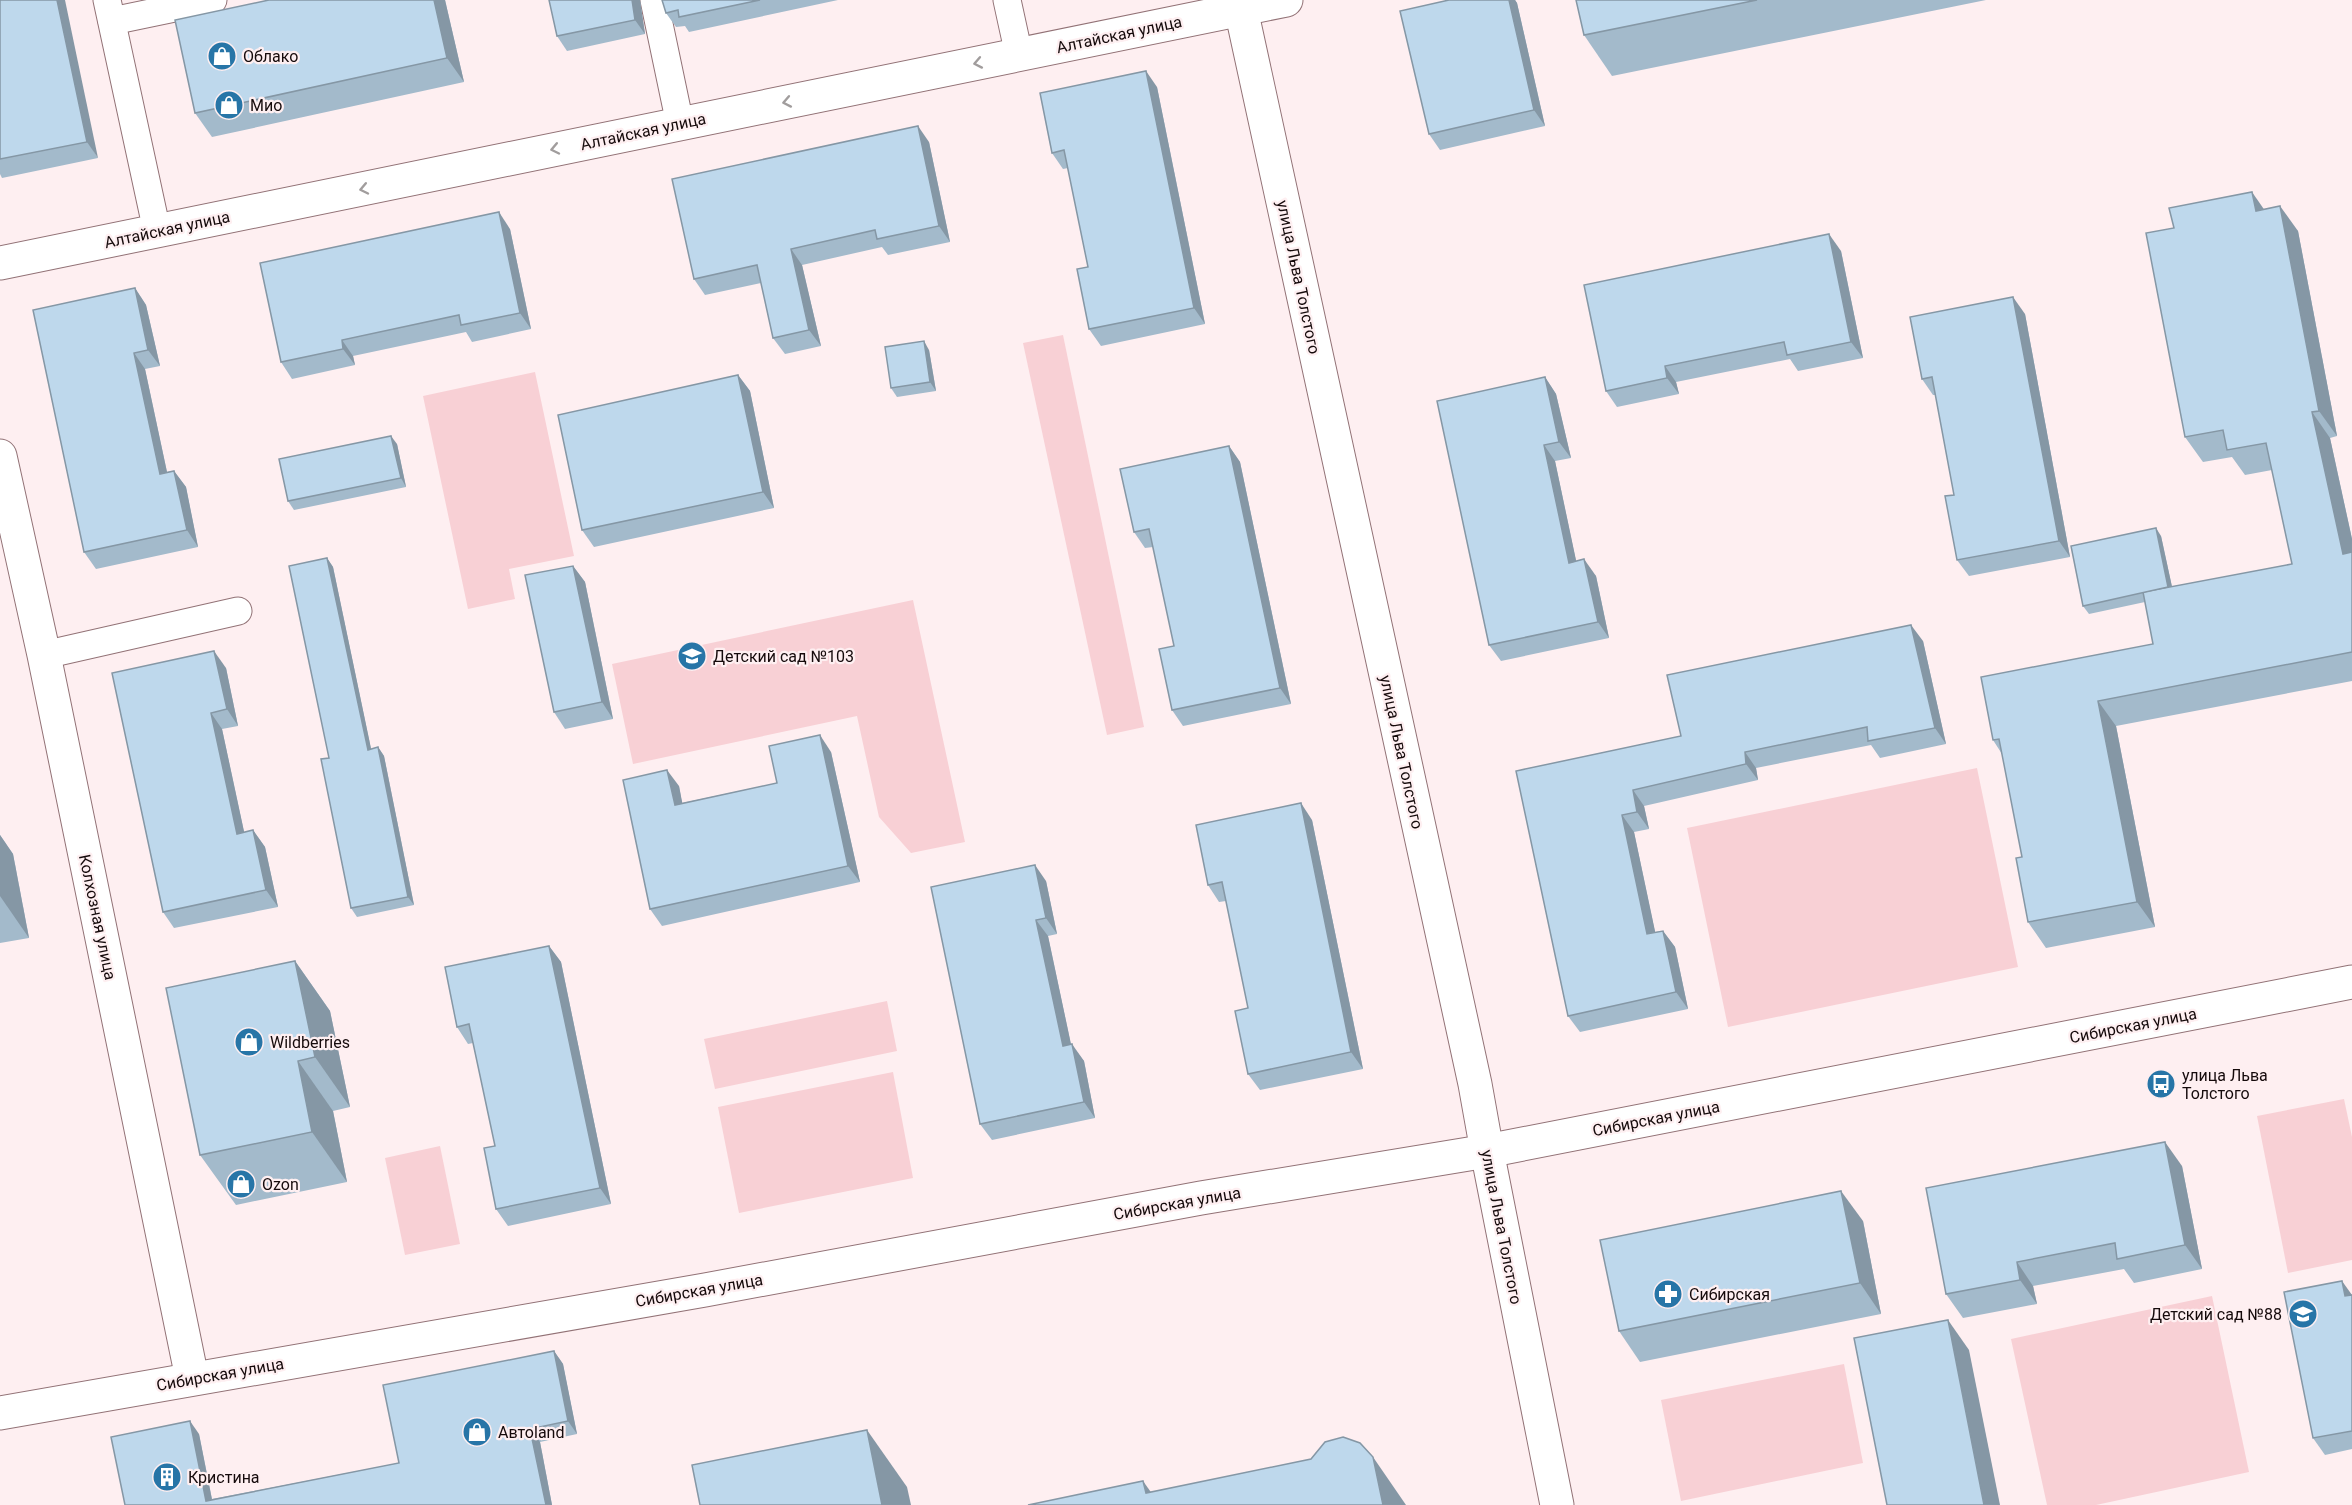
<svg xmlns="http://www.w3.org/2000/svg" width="2352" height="1505" font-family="Roboto,sans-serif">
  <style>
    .green { fill: #f8d0d5 }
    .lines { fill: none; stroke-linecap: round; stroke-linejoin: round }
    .lane-casing { stroke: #927276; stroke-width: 29 }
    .street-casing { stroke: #927276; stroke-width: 35 }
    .secondary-casing { stroke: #927276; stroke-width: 35 }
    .lane { stroke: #fff; stroke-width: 27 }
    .street { stroke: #fff; stroke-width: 33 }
    .secondary { stroke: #fff; stroke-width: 33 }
    .wall { fill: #a3bacb }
    .shaded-wall { fill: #8597a5 }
    .building { fill: #bed8ec; stroke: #8597a5; stroke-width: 1.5 }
    .oneway { stroke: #a19d9d }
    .labels { text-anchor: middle; stroke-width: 4.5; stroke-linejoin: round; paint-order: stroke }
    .street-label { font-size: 16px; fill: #150a0b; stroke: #feeff1 }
    .poi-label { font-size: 16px; fill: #150a0b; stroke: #feeff1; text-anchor: start }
  </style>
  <rect width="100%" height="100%" fill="#feeff1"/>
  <g class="green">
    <path d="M 1063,335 L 1144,727 L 1107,735 L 1023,343 Z"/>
    <path d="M 535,372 L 574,556 L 509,569 L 515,599 L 468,609 L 423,396 Z"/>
    <path d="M 913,600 L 965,842 L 911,853 L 879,817 L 857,716 L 633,764 L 612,664 Z"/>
    <path d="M 1977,768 L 2018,967 L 1728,1027 L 1687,828 Z"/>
    <path d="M 887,1001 L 897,1051 L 715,1089 L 704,1039 Z"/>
    <path d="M 893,1072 L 913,1178 L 739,1213 L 718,1107 Z"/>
    <path d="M 2344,1099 L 2352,1137 L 2352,1260 L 2288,1273 L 2257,1116 Z"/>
    <path d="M 440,1146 L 460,1244 L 405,1255 L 385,1158 Z"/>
    <path d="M 2212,1296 L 2249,1472 L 2096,1505 L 2047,1505 L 2011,1339 Z"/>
    <path d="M 1844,1364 L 1863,1463 L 1681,1501 L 1661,1400 Z"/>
  </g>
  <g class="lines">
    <g class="lane-casing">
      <g id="lane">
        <path d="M 107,0 L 157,231"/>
        <path d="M 654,0 L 680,124"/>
        <path d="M 1007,0 L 1019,55"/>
        <path d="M 112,21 L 213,0"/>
        <path d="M 44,655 L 238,611"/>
      </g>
    </g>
    <g class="street-casing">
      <g id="street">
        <path d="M 0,456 L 44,655 L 192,1378"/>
        <path d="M 1487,1151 L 1557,1505"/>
      </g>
    </g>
    <g class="secondary-casing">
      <g id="secondary">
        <path d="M 1239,0 L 1475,1084 L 1487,1151"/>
        <path d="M 0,263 L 1286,0"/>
        <path d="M 0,1413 L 705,1290 L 1201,1198 L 1487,1151 L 2352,982"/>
      </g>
    </g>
    <use href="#lane" class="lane"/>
    <use href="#street" class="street"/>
    <use href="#secondary" class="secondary"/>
  </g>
  <g class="wall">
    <path d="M 0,0 L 98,158 L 2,178 L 0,174 Z"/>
    <path d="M 445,0 L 464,82 L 212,137 L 195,113 Z"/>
    <path d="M 640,0 L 645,34 L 567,51 L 557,36 Z"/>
    <path d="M 662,0 L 838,0 L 689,32 L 685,26 L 676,27 L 666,13 Z"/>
    <path d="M 1449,0 L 1515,0 L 1517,3 L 1545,126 L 1440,150 L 1429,134 Z"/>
    <path d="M 1576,0 L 1986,0 L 1612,76 L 1584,35 Z"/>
    <path d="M 1157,87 L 1205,324 L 1101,346 L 1089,329 L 1088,267 L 1068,168 L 1063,169 L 1052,153 Z"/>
    <path d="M 929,142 L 950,242 L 888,255 L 882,247 L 802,265 L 821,346 L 785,354 L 773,338 L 761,283 L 705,295 L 694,279 Z"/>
    <path d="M 2264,209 L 2298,231 L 2337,436 L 2330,438 L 2352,539 L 2352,681 L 2116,726 L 2155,927 L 2046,948 L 2028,922 L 2022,857 L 2002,754 L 1993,740 L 2153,644 L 2145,602 L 2089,614 L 2083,606 L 2161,536 L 2172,587 L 2292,564 L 2272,470 L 2245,475 L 2232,457 L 2203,462 L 2185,437 Z"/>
    <path d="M 510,229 L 531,329 L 472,342 L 466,332 L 353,356 L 355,365 L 292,379 L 281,362 Z"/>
    <path d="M 1841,251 L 1863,358 L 1798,371 L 1790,359 L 1676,382 L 1679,394 L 1617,407 L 1606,391 Z"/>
    <path d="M 135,288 L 146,305 L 160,366 L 145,369 L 167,472 L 174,471 L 186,487 L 198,547 L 96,569 L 84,552 Z"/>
    <path d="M 2025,314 L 2070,557 L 1969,576 L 1957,560 L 1954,495 L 1936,395 L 1933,395 L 1922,379 Z"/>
    <path d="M 929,350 L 936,391 L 897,397 L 891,388 Z"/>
    <path d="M 738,375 L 750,391 L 774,508 L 594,547 L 582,530 Z"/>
    <path d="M 1545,377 L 1556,394 L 1571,458 L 1555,461 L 1576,561 L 1596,576 L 1609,638 L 1501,661 L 1489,645 Z"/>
    <path d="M 397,444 L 406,487 L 294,510 L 288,501 Z"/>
    <path d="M 1229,446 L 1240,462 L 1291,704 L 1183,726 L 1172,710 L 1174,646 L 1153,547 L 1145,548 L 1134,532 Z"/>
    <path d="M 327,558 L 333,567 L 371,749 L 378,747 L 384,756 L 414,905 L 357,917 L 351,908 L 329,758 Z"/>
    <path d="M 573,566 L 585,582 L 613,719 L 565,729 L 554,712 Z"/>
    <path d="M 1923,641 L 1946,744 L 1880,758 L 1871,745 L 1756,768 L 1758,780 L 1644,806 L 1649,829 L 1634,832 L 1655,932 L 1663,931 L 1675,947 L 1688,1009 L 1580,1032 L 1568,1016 L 1516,771 L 1681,736 Z"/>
    <path d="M 226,668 L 238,726 L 222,729 L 244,832 L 253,830 L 265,847 L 278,907 L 174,928 L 163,912 L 112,673 Z"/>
    <path d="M 831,752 L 860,882 L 662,926 L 650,909 L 679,786 L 682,803 L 777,783 Z"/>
    <path d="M 1312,820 L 1363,1069 L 1260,1090 L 1248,1074 L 1248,1008 L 1226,901 L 1219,902 L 1208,885 Z"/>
    <path d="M 0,835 L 13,854 L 29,938 L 0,943 Z"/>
    <path d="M 1046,881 L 1057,934 L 1048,936 L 1071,1045 L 1084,1061 L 1095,1118 L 992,1140 L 980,1124 Z"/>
    <path d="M 549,946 L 561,962 L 611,1204 L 508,1226 L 496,1209 L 495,1146 L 473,1043 L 468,1044 L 457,1027 Z"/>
    <path d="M 295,961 L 330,1011 L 350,1107 L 333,1111 L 347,1182 L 236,1205 L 200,1155 Z"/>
    <path d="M 2182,1166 L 2202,1269 L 2134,1283 L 2124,1269 L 2033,1286 L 2037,1304 L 1963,1318 L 1946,1294 Z"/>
    <path d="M 1863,1221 L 1881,1314 L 1640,1362 L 1619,1331 Z"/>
    <path d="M 2352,1295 L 2352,1449 L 2325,1455 L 2313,1438 Z"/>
    <path d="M 554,1351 L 563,1364 L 577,1434 L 540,1442 L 552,1505 L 125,1505 L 199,1434 L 212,1499 L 399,1463 Z"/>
  </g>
  <g class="shaded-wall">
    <path d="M 57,0 L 65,0 L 98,158 L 87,142 Z"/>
    <path d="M 434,0 L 445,0 L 464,82 L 447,58 Z"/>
    <path d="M 632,0 L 640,0 L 645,34 L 635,20 Z"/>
    <path d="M 1509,0 L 1515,0 L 1517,3 L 1545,126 L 1534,110 Z"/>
    <path d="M 1146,71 L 1157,87 L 1205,324 L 1194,308 Z"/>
    <path d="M 918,126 L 929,142 L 950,242 L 939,226 Z"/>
    <path d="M 2252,192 L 2270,218 L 2256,211 Z"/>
    <path d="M 2280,206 L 2298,231 L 2337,436 L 2319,411 Z"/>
    <path d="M 499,212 L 510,229 L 531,329 L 520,313 Z"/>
    <path d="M 1829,234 L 1841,251 L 1863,358 L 1851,342 Z"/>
    <path d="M 791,249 L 802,265 L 821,346 L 809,330 Z"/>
    <path d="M 135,288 L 146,305 L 160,366 L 148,350 Z"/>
    <path d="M 2013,297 L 2025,314 L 2070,557 L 2059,541 Z"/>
    <path d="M 342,340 L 353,356 L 355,365 L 343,349 Z"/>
    <path d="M 924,341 L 929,350 L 936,391 L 930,382 Z"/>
    <path d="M 134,353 L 145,369 L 171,491 L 160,474 Z"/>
    <path d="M 1665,366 L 1676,382 L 1679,394 L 1667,378 Z"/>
    <path d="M 738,375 L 750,391 L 774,508 L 763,492 Z"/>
    <path d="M 1545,377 L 1556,394 L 1571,458 L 1559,442 Z"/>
    <path d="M 2312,412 L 2330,438 L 2352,539 L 2352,567 L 2343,554 Z"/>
    <path d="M 391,436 L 397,444 L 406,487 L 401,478 Z"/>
    <path d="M 1544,445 L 1555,461 L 1580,579 L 1569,563 Z"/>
    <path d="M 1229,446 L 1240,462 L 1291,704 L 1280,688 Z"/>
    <path d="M 174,471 L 186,487 L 198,547 L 187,530 Z"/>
    <path d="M 2156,528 L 2161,536 L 2174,596 L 2168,588 Z"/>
    <path d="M 327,558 L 333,567 L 373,758 L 368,750 Z"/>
    <path d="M 1584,559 L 1596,576 L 1609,638 L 1598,622 Z"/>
    <path d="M 573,566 L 585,582 L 613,719 L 602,702 Z"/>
    <path d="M 1911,625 L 1923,641 L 1946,744 L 1935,728 Z"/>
    <path d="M 214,651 L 226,668 L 238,726 L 227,709 Z"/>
    <path d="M 2098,701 L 2116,726 L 2155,927 L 2137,902 Z"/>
    <path d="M 211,713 L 222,729 L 248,850 L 237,834 Z"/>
    <path d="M 820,735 L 831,752 L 860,882 L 848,866 Z"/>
    <path d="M 378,747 L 384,756 L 414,905 L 408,897 Z"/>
    <path d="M 1745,752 L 1756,768 L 1758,780 L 1746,764 Z"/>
    <path d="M 667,770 L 679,786 L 686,822 L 675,805 Z"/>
    <path d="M 1633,790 L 1644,806 L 1649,829 L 1637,812 Z"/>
    <path d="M 1301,803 L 1312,820 L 1363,1069 L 1351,1052 Z"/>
    <path d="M 1622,815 L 1634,832 L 1659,950 L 1647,934 Z"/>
    <path d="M 253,830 L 265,847 L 278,907 L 266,890 Z"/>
    <path d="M 0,835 L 13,854 L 29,938 L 0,896 Z"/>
    <path d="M 1035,865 L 1046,881 L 1057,934 L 1046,918 Z"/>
    <path d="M 1036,920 L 1048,936 L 1075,1063 L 1063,1046 Z"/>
    <path d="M 1663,931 L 1675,947 L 1688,1009 L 1676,992 Z"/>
    <path d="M 549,946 L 561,962 L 611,1204 L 600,1188 Z"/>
    <path d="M 295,961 L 330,1011 L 350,1107 L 315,1057 Z"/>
    <path d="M 1072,1044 L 1084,1061 L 1095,1118 L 1084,1102 Z"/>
    <path d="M 298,1061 L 333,1111 L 347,1182 L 312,1132 Z"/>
    <path d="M 2165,1142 L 2182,1166 L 2202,1269 L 2185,1245 Z"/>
    <path d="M 1841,1191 L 1863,1221 L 1881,1314 L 1860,1283 Z"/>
    <path d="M 2017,1262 L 2033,1286 L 2037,1304 L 2020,1280 Z"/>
    <path d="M 2342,1281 L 2352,1295 L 2345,1296 Z"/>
    <path d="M 1948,1320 L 1969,1350 L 2000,1505 L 1984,1505 Z"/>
    <path d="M 554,1351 L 563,1364 L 577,1434 L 568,1421 Z"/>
    <path d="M 190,1421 L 199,1434 L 213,1505 L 206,1501 Z"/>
    <path d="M 530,1429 L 540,1442 L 552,1505 L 546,1505 Z"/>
    <path d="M 867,1430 L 907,1487 L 911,1505 L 882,1505 Z"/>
    <path d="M 1373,1457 L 1406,1505 L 1383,1505 Z"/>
    <path d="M 1143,1481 L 1160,1505 L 1146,1493 Z"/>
  </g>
  <g class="building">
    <path d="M 0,0 L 57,0 L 87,142 L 0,159 Z"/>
    <path d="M 269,0 L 434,0 L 447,58 L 195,113 L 175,20 Z"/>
    <path d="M 549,0 L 632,0 L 635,20 L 557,36 Z"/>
    <path d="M 662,0 L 760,0 L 679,17 L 678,10 L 666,13 Z"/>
    <path d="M 1449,0 L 1509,0 L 1534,110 L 1429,134 L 1400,11 Z"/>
    <path d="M 1576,0 L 1757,0 L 1584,35 Z"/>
    <path d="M 1146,71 L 1194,308 L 1089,329 L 1077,269 L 1088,267 L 1064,150 L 1052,153 L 1040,93 Z"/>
    <path d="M 918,126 L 939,226 L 877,239 L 875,230 L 791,249 L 809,330 L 773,338 L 757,265 L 694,279 L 672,179 Z"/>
    <path d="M 2252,192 L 2256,211 L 2280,206 L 2319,411 L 2312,412 L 2343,554 L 2352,552 L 2352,652 L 2098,701 L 2137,902 L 2028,922 L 2016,858 L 2022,857 L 1999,739 L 1993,740 L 1981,677 L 2153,644 L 2143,592 L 2292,564 L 2266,443 L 2227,450 L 2223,430 L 2185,437 L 2146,233 L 2174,228 L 2169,208 Z"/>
    <path d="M 499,212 L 520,313 L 461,325 L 459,315 L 342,340 L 343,349 L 281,362 L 260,263 Z"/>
    <path d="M 1829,234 L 1851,342 L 1787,355 L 1784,342 L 1665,366 L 1667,378 L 1606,391 L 1584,285 Z"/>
    <path d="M 135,288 L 148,350 L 134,353 L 160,474 L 174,471 L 187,530 L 84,552 L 33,310 Z"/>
    <path d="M 2013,297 L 2059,541 L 1957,560 L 1945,496 L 1954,495 L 1932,377 L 1922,379 L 1910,317 Z"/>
    <path d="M 924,341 L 930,382 L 891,388 L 885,347 Z"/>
    <path d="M 738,375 L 763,492 L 582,530 L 558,415 Z"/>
    <path d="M 1545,377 L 1559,442 L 1544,445 L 1569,563 L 1584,559 L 1598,622 L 1489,645 L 1437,401 Z"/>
    <path d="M 391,436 L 401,478 L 288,501 L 279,459 Z"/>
    <path d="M 1229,446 L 1280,688 L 1172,710 L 1159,649 L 1174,646 L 1149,529 L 1134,532 L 1120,469 Z"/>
    <path d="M 2156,528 L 2168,587 L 2083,606 L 2071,546 Z"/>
    <path d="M 327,558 L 368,750 L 378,747 L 408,897 L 351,908 L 321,759 L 329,758 L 289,566 Z"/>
    <path d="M 573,566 L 602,702 L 554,712 L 525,575 Z"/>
    <path d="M 1911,625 L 1935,728 L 1868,741 L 1867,727 L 1745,752 L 1746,764 L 1633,790 L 1637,812 L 1622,815 L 1647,934 L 1663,931 L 1676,992 L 1568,1016 L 1516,771 L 1681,736 L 1667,675 Z"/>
    <path d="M 214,651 L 227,709 L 211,713 L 237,834 L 253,830 L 266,890 L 163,912 L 112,673 Z"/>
    <path d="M 820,735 L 848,866 L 650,909 L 623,780 L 667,770 L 675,805 L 777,783 L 769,746 Z"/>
    <path d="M 1301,803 L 1351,1052 L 1248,1074 L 1235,1011 L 1248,1008 L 1222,882 L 1208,885 L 1196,825 Z"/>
    <path d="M 1035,865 L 1046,918 L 1036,920 L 1063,1046 L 1072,1044 L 1084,1102 L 980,1124 L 931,887 Z"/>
    <path d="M 549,946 L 600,1188 L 496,1209 L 484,1148 L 495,1146 L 469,1024 L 457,1027 L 445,967 Z"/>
    <path d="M 295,961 L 315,1057 L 298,1061 L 312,1132 L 200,1155 L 166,988 Z"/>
    <path d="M 2165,1142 L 2185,1245 L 2117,1259 L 2115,1243 L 2017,1262 L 2020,1280 L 1946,1294 L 1926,1188 Z"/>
    <path d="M 1841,1191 L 1860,1283 L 1619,1331 L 1600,1240 Z"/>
    <path d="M 2342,1281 L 2345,1296 L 2352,1295 L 2352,1431 L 2313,1438 L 2284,1292 Z"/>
    <path d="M 1948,1320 L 1984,1505 L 1887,1505 L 1854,1338 Z"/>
    <path d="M 554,1351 L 568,1421 L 530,1429 L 546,1505 L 125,1505 L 111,1437 L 190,1421 L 206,1501 L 399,1463 L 383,1385 Z"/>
    <path d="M 867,1430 L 882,1505 L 700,1505 L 692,1465 Z"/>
    <path d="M 1343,1437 L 1360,1443 L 1373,1457 L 1383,1505 L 1028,1505 L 1143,1481 L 1146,1493 L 1311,1459 L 1325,1442 Z"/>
  </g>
  <defs><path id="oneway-chevron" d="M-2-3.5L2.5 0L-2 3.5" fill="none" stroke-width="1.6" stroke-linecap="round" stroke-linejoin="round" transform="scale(1.5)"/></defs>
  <g class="oneway">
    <use href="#oneway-chevron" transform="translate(978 63) rotate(169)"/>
    <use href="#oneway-chevron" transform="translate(787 102) rotate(169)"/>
    <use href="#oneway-chevron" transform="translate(555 149) rotate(168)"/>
    <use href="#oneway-chevron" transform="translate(364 189) rotate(168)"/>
  </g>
  <defs>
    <g id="shop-disc" transform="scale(1.5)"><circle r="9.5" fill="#2775a7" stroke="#feeff1"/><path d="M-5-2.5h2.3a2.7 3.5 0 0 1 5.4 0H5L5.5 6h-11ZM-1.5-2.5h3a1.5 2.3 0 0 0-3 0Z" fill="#fff"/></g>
    <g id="school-disc" transform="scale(1.5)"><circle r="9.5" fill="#2775a7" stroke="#feeff1"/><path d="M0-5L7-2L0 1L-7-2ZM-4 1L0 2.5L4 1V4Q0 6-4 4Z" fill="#fff"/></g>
    <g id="bus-disc" transform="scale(1.5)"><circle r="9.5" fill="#2775a7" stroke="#feeff1"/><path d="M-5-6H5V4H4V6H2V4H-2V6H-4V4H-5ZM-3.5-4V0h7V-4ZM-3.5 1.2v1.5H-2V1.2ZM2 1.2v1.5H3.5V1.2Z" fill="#fff"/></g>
    <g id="pharmacy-disc" transform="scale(1.5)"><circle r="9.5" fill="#2775a7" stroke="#feeff1"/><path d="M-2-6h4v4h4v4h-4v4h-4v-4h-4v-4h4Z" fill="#fff"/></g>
    <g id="building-disc" transform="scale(1.5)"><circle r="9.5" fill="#2775a7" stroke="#feeff1"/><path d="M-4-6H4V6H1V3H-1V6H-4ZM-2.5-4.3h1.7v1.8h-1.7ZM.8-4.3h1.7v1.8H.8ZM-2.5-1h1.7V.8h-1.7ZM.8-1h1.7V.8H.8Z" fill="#fff"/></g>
  </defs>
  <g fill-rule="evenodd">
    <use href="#shop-disc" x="222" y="56"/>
    <use href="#shop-disc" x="229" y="105"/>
    <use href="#school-disc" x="692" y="656"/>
    <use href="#shop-disc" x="249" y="1042"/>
    <use href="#bus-disc" x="2161" y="1084"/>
    <use href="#shop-disc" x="241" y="1184"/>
    <use href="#pharmacy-disc" x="1668" y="1294"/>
    <use href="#school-disc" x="2303" y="1314"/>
    <use href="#shop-disc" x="477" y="1432"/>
    <use href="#building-disc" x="167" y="1477"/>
  </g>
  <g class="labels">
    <g class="street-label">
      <text transform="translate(1119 34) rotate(-12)" y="6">Алтайская улица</text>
      <text transform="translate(643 131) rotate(-12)" y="6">Алтайская улица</text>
      <text transform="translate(167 229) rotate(-12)" y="6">Алтайская улица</text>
      <text transform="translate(1299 277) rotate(78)" y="6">улица Льва Толстого</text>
      <text transform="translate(1402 752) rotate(78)" y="6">улица Льва Толстого</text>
      <text transform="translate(98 917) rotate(78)" y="6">Колхозная улица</text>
      <text transform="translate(2133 1025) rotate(-11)" y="6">Сибирская улица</text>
      <text transform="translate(1656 1118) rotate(-11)" y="6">Сибирская улица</text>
      <text transform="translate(1177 1203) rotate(-10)" y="6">Сибирская улица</text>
      <text transform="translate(1502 1227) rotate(79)" y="6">улица Льва Толстого</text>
      <text transform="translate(699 1290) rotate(-10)" y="6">Сибирская улица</text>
      <text transform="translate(220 1374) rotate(-10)" y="6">Сибирская улица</text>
    </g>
    <g class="poi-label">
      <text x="243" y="62">Облако</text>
      <text x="250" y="111">Мио</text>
      <text x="713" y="662">Детский сад №103</text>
      <text x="270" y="1048">Wildberries</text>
      <text x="2182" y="1081">улица Льва<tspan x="2182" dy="18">Толстого</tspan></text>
      <text x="262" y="1190">Ozon</text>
      <text x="1689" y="1300">Сибирская</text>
      <text x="2282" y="1320" text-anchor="end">Детский сад №88</text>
      <text x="498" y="1438">Автоland</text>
      <text x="188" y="1483">Кристина</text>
    </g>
  </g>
</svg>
